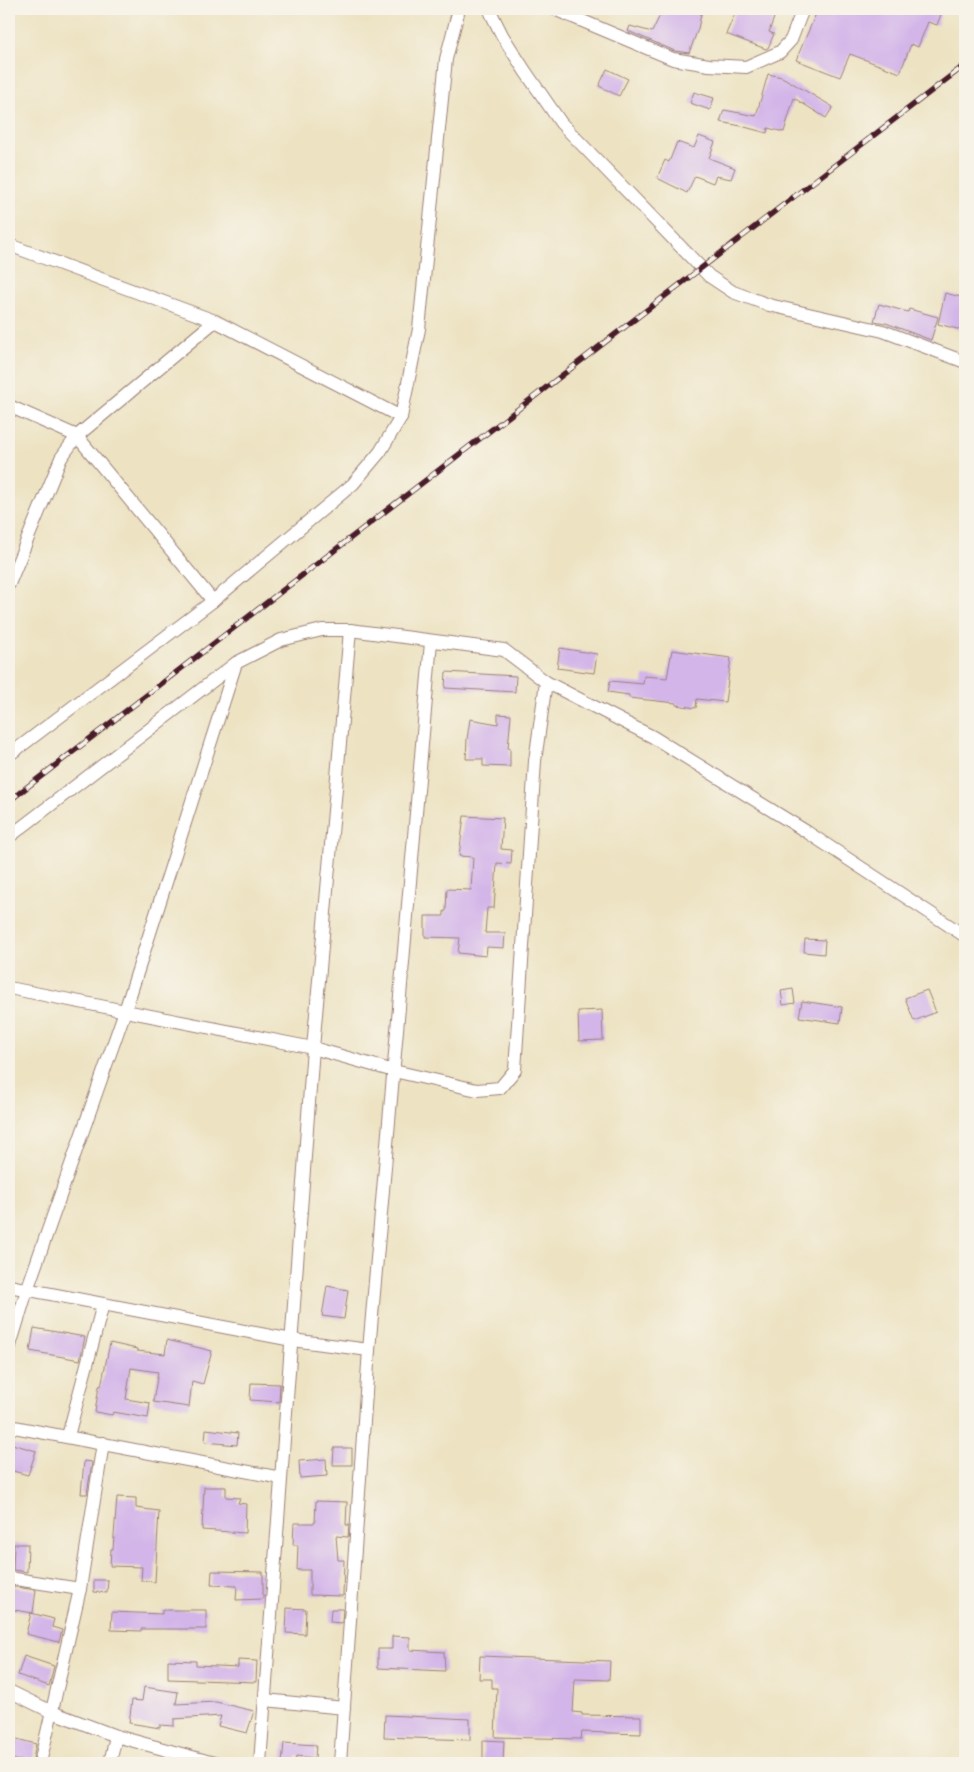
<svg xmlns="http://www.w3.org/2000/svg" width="974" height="1772" font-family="Mynerve,sans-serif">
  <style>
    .building { fill: #d3b5e9 }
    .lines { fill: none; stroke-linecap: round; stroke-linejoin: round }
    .minor-casing { stroke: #9c8177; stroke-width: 14 }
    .minor { stroke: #fff; stroke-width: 12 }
    .rail-casing { stroke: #4a1f2b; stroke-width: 5.5 }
    .rail { stroke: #f7f3e8; stroke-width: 4; stroke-dasharray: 11; stroke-linecap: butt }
  </style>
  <rect width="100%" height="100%" fill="#f7f3e8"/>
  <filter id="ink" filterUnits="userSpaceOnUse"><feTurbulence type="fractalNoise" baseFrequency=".02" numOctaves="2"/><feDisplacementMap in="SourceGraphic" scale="10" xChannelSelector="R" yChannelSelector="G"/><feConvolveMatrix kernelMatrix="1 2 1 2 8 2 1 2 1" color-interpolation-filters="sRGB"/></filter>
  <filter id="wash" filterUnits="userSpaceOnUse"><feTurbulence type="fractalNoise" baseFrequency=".0096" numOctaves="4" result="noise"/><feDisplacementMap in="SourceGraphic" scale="20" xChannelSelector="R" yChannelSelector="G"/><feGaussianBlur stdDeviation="1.12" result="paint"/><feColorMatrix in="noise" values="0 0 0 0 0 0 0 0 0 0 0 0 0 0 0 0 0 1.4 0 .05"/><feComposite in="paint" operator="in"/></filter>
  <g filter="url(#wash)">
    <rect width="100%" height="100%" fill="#ede3c3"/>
    <g id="blocks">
      <g class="building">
        <path d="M 663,9 L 702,9 L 698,29 L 689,53 L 675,51 L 628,31 L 630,26 L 652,32 Z"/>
        <path d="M 737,9 L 777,9 L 769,32 L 774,34 L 768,48 L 766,49 L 726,34 Z"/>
        <path d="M 818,9 L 876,9 L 900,13 L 901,11 L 897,9 L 943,9 L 937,25 L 928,22 L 918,47 L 911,44 L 900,73 L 850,54 L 840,77 L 796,60 Z"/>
        <path d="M 607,69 L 628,79 L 619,96 L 599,86 Z"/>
        <path d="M 768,74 L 782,77 L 833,107 L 826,118 L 794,98 L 784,132 L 768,128 L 767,133 L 741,126 L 720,122 L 724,110 L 756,116 Z"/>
        <path d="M 694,92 L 714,98 L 710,110 L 690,103 Z"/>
        <path d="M 699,136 L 715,142 L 709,158 L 735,168 L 731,179 L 716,176 L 713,183 L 695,176 L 687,193 L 657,178 L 665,160 L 669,162 L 677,142 L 694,148 Z"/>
        <path d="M 945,293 L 965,298 L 965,331 L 938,324 Z"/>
        <path d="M 879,304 L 908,312 L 909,309 L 938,317 L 931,340 L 886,323 L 874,321 Z"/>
        <path d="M 560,648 L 597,654 L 594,673 L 557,668 Z"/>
        <path d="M 672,650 L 731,658 L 725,702 L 697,699 L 696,708 L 676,705 L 676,703 L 629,698 L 629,695 L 608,692 L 610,681 L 643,684 L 644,676 L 667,678 Z"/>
        <path d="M 446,672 L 516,676 L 515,692 L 445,688 Z"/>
        <path d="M 498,714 L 511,715 L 508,748 L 510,748 L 510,767 L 483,766 L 483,759 L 466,759 L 467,739 L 470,719 L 498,724 Z"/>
        <path d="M 464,816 L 503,818 L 501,849 L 512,850 L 511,864 L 497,863 L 494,908 L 487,908 L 485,933 L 505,933 L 504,948 L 487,947 L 486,956 L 458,953 L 460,938 L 425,937 L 425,916 L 444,916 L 444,911 L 446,911 L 447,889 L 471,890 L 473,857 L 459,856 Z"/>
        <path d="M 805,939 L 825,940 L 824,954 L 804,952 Z"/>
        <path d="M 793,989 L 795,1003 L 783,1005 L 781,991 Z"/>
        <path d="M 927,990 L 936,1012 L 914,1021 L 905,998 Z"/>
        <path d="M 802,1001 L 842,1007 L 840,1023 L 799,1017 Z"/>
        <path d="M 602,1010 L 603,1040 L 579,1041 L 578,1011 Z"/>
        <path d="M 327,1286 L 348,1290 L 344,1319 L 322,1316 Z"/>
        <path d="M 34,1328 L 85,1337 L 80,1360 L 30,1351 Z"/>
        <path d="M 167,1340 L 212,1351 L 203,1384 L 192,1381 L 189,1407 L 153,1402 L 158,1372 L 131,1368 L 126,1399 L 150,1403 L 148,1418 L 113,1412 L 112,1415 L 95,1412 L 99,1386 L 101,1386 L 110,1343 L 137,1349 L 137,1351 L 165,1354 Z"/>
        <path d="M 251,1383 L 280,1384 L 279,1402 L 250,1400 Z"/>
        <path d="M 206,1429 L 238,1433 L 237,1445 L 205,1442 Z"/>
        <path d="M 9,1443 L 36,1451 L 28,1475 L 9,1470 Z"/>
        <path d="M 334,1448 L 352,1448 L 352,1465 L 333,1465 Z"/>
        <path d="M 326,1459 L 327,1476 L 300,1478 L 299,1461 Z"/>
        <path d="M 84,1461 L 92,1462 L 87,1494 L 81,1494 Z"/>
        <path d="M 204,1487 L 226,1487 L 226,1497 L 240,1498 L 238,1503 L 246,1504 L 245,1533 L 202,1530 Z"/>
        <path d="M 117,1497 L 136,1498 L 136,1508 L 159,1511 L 155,1582 L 141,1581 L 142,1567 L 110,1566 L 111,1549 L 113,1549 Z"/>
        <path d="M 316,1501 L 347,1502 L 346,1525 L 349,1525 L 348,1537 L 336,1536 L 338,1560 L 344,1560 L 343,1596 L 310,1595 L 310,1570 L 297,1570 L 298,1545 L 293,1545 L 294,1523 L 315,1523 Z"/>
        <path d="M 14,1544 L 28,1544 L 27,1572 L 13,1570 Z"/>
        <path d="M 212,1571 L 263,1572 L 263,1599 L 236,1600 L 237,1586 L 211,1585 Z"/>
        <path d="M 94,1580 L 108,1580 L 107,1593 L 94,1592 Z"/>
        <path d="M 9,1586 L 36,1590 L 33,1613 L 9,1609 Z"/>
        <path d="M 287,1608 L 306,1609 L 305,1634 L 286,1633 Z"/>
        <path d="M 331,1609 L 343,1609 L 342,1623 L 330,1622 Z"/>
        <path d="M 162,1610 L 206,1610 L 206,1629 L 141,1629 L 141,1631 L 111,1630 L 112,1612 L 162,1614 Z"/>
        <path d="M 31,1613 L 54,1619 L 52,1627 L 62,1630 L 59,1642 L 26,1634 Z"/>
        <path d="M 392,1636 L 410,1637 L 410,1650 L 444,1652 L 445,1671 L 378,1668 L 378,1649 L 392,1649 Z"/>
        <path d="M 24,1656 L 54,1666 L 49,1686 L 18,1675 Z"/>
        <path d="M 480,1656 L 610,1661 L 609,1680 L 575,1679 L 573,1712 L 582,1713 L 582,1715 L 641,1716 L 641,1734 L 582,1732 L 581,1739 L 495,1737 L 497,1688 L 492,1688 L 492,1679 L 479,1679 Z"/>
        <path d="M 168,1660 L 196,1661 L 196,1665 L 238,1667 L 238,1660 L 257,1661 L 256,1682 L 168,1679 Z"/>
        <path d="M 144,1687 L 178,1692 L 176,1704 L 216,1702 L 254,1711 L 247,1733 L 218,1726 L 221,1716 L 174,1719 L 174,1726 L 160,1725 L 160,1728 L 129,1723 L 132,1700 L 142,1701 Z"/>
        <path d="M 385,1715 L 470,1719 L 470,1740 L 384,1737 Z"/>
        <path d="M 9,1737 L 36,1744 L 32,1763 L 9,1759 Z"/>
        <path d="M 483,1740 L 504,1741 L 503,1763 L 483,1763 Z"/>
        <path d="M 284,1743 L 316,1745 L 315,1758 L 296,1756 L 295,1763 L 282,1763 Z"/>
      </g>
    </g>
  </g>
  <g filter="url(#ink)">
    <use href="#blocks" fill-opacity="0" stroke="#9c8177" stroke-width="1"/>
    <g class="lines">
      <g class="minor-casing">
        <g id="minor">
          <path d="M 491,9 L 491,13 L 502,35 L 525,71 L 561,123 L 709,276 L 733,292 L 769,305 L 883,331 L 965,362"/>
          <path d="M 554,9 L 673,59 L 709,65 L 746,67 L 780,52 L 791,40 L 803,9"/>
          <path d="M 9,245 L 215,321 L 401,417"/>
          <path d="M 9,406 L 77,436 L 213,601"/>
          <path d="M 9,584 L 61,458 L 77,436 L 215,321"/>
          <path d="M 9,755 L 213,601 L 353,484 L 380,452 L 401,417 L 419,329 L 446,59 L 459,9"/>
          <path d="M 9,837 L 236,663 L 281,640 L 322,630 L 350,630 L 504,650 L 546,682 L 653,737 L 807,832 L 965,936"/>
          <path d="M 9,988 L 313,1048 L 394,1071 L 477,1090 L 500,1088 L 515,1070 L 535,761 L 546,682"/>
          <path d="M 9,1286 L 292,1340 L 369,1350"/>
          <path d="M 9,1349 L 27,1290 L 125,1011 L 236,663"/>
          <path d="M 9,1426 L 281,1478"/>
          <path d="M 68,1436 L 103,1304"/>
          <path d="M 9,1578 L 80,1589"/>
          <path d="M 9,1691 L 52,1712 L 116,1736 L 214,1763"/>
          <path d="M 265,1700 L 344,1708"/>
          <path d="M 40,1763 L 80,1589 L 103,1443"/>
          <path d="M 110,1763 L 116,1736"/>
          <path d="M 260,1763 L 313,1048 L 350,630"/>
          <path d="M 340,1763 L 369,1350 L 431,642"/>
        </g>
      </g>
      <use href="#minor" class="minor"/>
      <g class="rail-casing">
        <path id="rail" d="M 9,801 L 965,65"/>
      </g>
      <use href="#rail" class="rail"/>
    </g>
  </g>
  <rect width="974" height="1772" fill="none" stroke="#f7f3e8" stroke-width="30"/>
</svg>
